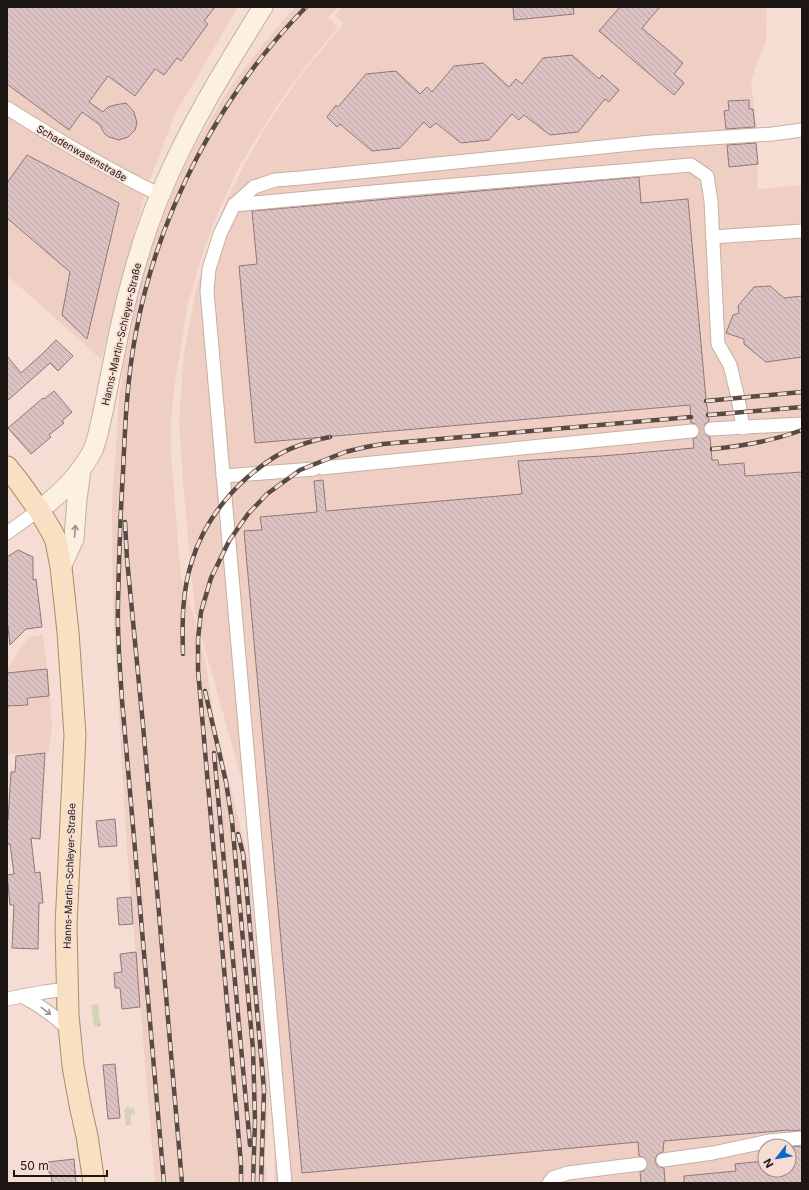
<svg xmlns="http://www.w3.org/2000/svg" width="809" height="1190" font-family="Inter,sans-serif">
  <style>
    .built { fill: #efcfc3; fill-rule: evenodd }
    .grass { fill: url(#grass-tufts) }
    .building { fill: url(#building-back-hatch); stroke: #8f7779 }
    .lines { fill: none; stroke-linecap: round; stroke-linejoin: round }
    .minor-tunnel { stroke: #d5bfb7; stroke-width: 13; stroke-dasharray: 13 6; stroke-linecap: butt }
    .minor-casing { stroke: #c6afa6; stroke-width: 15 }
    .secondary-casing { stroke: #c6afa6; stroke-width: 21 }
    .primary-casing { stroke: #aa8c6a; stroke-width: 23 }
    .minor { stroke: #fff; stroke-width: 13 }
    .secondary { stroke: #fcf0e1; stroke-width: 19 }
    .primary { stroke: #fae0c2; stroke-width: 21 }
    .rail-casing { stroke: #574b45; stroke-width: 4.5 }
    .rail { stroke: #f6ddd4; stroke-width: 3; stroke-dasharray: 9; stroke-linecap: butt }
    .oneway { stroke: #988d83 }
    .oneway2 { stroke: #999694 }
    .labels { text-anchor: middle; stroke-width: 3.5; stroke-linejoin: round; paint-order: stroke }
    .street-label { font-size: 10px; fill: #1d1511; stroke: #f6ddd4 }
  </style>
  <defs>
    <pattern id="grass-tufts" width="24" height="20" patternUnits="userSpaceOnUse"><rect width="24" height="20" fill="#d6d2b7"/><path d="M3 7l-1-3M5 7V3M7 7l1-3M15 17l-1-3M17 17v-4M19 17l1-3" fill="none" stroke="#b7b39c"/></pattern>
    <pattern id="building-back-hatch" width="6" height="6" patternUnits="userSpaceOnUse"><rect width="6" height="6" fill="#dcc2c3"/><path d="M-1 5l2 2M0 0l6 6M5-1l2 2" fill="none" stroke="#bca6a6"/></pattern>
  </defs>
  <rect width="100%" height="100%" fill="#f6ddd4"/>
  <g class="built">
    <path d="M 7,7 L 238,7 L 175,114 L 146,190 L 101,359 L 7,275 Z"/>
    <path d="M 296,7 L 338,7 L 328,18 L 338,27 L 300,74 L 278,104 L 240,165 L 220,208 L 202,255 L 188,304 L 175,382 L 171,419 L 171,455 L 181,577 L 195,620 L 206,664 L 213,714 L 249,863 L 269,1100 L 265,1155 L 267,1183 L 155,1183 L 127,849 L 113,612 L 112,507 L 119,400 L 128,335 L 143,274 L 155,236 L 174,190 L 192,151 L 224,97 L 243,70 L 287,15 Z"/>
    <path d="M 342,7 L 766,7 L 767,13 L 766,40 L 751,80 L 756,124 L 758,189 L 802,185 L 802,1183 L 274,1183 L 276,1088 L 251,813 L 195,613 L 183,482 L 179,421 L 184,352 L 197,285 L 223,208 L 243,167 L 266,126 L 302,74 L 343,24 L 335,15 ZM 765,1146 L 789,1146 L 789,1170 L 765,1170 Z"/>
    <path d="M 43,634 L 50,694 L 52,729 L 48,753 L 7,754 L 7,669 L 29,637 Z"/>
  </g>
  <g class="grass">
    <path d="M 98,1004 L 101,1026 L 94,1027 L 91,1005 Z"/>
    <path d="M 127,1106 L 129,1106 L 129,1109 L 134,1108 L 135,1114 L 131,1115 L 131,1125 L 126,1125 L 124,1109 L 127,1109 Z"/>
  </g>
  <g class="building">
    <path d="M 7,7 L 215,7 L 204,21 L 208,24 L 181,61 L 177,58 L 164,75 L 155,69 L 135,96 L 108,76 L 89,102 L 103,112 L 108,107 L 115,105 L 126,103 L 134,112 L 137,123 L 135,130 L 128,137 L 119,140 L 109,137 L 104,133 L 100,125 L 82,112 L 69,130 L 7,84 Z"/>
    <path d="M 513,7 L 573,7 L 574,14 L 514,20 Z"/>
    <path d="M 620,7 L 660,7 L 642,28 L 683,63 L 674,74 L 684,83 L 674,95 L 599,31 Z"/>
    <path d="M 572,55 L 599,79 L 602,75 L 619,90 L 609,102 L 605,99 L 578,132 L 550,135 L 524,115 L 519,120 L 512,114 L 489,140 L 461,143 L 436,123 L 430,128 L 424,122 L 400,148 L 372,151 L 340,124 L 337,127 L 327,117 L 336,105 L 338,107 L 366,74 L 396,71 L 420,94 L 427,87 L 432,92 L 454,66 L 483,63 L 509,87 L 516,79 L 522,84 L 543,58 Z"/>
    <path d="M 749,100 L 749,109 L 753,109 L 755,127 L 726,129 L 724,111 L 729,110 L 728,101 Z"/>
    <path d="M 756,143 L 758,164 L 729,167 L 727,145 Z"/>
    <path d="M 27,155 L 119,203 L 87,339 L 62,315 L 70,272 L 7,218 L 7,183 Z"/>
    <path d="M 639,177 L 641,203 L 688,199 L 706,399 L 709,421 L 704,425 L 703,430 L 705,434 L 710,437 L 712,460 L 718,460 L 719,465 L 744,463 L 745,476 L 802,472 L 802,1130 L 789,1131 L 789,1130 L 664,1141 L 663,1152 L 658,1154 L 656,1157 L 655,1161 L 657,1165 L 660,1167 L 664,1168 L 665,1183 L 641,1183 L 640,1172 L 645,1170 L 647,1167 L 648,1163 L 646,1159 L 643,1157 L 639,1156 L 638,1142 L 302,1173 L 244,531 L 262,530 L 260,517 L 317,512 L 314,481 L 323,480 L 326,511 L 522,494 L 518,461 L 602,456 L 694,448 L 693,439 L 697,437 L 699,435 L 700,431 L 698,426 L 695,424 L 691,423 L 690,405 L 255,443 L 239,266 L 257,264 L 252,211 Z"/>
    <path d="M 770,286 L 784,298 L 802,296 L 802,357 L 766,362 L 744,344 L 744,339 L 726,333 L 733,315 L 739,313 L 738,306 L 754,287 Z"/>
    <path d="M 56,340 L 73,356 L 58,371 L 50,363 L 7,401 L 7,356 L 21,373 L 41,355 Z"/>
    <path d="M 54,391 L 72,412 L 62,421 L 64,423 L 49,435 L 51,437 L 31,454 L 8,428 L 43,398 L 44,399 Z"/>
    <path d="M 18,550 L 33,557 L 33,580 L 36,579 L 42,627 L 26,629 L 10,645 L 7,619 L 7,557 Z"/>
    <path d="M 47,669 L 49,696 L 27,698 L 28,705 L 7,706 L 7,673 Z"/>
    <path d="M 45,753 L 40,839 L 31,838 L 35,873 L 40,872 L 43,903 L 39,903 L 38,949 L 12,948 L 14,905 L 10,905 L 7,875 L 14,874 L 10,844 L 7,844 L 7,820 L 8,820 L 11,772 L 15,772 L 16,756 Z"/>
    <path d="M 115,819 L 117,846 L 99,847 L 96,821 Z"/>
    <path d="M 131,897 L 133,924 L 119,925 L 117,898 Z"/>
    <path d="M 136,952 L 140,1007 L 122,1009 L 120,988 L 115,988 L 114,973 L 122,972 L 120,954 Z"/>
    <path d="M 115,1064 L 120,1118 L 108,1119 L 103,1065 Z"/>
    <path d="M 802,1146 L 802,1183 L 684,1183 L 684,1176 L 736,1171 L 735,1164 L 765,1161 L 765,1170 L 789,1170 L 789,1147 Z"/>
    <path d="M 74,1159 L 76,1183 L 52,1183 L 51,1173 L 49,1173 L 48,1162 Z"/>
  </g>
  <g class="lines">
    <g class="minor-tunnel">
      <path d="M 692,431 L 711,429"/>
      <path d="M 640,1164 L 663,1160"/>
    </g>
    <g class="minor-casing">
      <g id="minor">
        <path d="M 7,108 C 56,139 107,169 160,195"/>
        <path d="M 234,205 L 395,190 L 691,165 L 707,176 L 711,201 L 718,344 L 730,365 L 738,398 L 743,428"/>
        <path d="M 713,237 L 802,231"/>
        <path d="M 711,429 L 802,424"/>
        <path d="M 322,468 L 692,431"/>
        <path d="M 223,476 L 314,469"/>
        <path d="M 7,533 L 39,510"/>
        <path d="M 22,996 C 39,1005 55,1016 69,1030"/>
        <path d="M 7,999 L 44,992 L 67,989"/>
        <path d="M 663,1160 L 713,1153 L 769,1141 L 802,1138"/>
        <path d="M 285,1183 L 207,291 L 209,269 L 220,234 L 234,205 L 254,187 L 275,180 L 301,178 L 651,142 L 772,134 L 802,130"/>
        <path d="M 549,1183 L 553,1178 L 568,1173 L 640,1164"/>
      </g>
    </g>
    <g class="secondary-casing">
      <g id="secondary">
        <path d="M 39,510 C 62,493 80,475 93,450 C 98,438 100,424 103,412 C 108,387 113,362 118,337 C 128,289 141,241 160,195 C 187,129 225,68 263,7"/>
        <path d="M 61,567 L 74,539 L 77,499 L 81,470"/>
      </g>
    </g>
    <g class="primary-casing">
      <path id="primary" d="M 7,467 L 19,482 L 39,510 L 53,534 L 56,541 L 61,567 L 68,632 L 75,735 L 66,926 L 68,1015 L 73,1066 L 80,1105 L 87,1136 L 94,1183"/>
    </g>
    <use href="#minor" class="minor"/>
    <use href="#secondary" class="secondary"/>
    <use href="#primary" class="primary"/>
    <g class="rail-casing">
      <g id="rail">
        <path d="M 706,401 L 802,392"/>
        <path d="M 708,415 L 802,407"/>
        <path d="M 712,449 C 743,446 773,441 802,430"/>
        <path d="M 125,522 L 127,559 L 143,725 L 182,1183"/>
        <path d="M 183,654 C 182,623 182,591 192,561 C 205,518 236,482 273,458 C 290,447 310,441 330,437"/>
        <path d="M 205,691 L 226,782 L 232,821 L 253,1049 L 255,1121 L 253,1183"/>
        <path d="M 214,753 L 250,1145"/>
        <path d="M 238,834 L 243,854 L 246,882 L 264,1090 L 261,1183"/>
        <path d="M 164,1183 L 122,700 C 120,668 117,635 118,603 C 119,560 120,517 123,473 C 125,426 127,379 136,332 C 158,213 220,94 306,7"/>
        <path d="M 241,1183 L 241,1164 L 198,670 L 198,639 L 201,612 L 211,578 L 229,541 L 248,514 L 267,494 L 300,470 L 345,452 L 366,447 L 383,444 L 691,417"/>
      </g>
    </g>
    <use href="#rail" class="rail"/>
  </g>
  <defs><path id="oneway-shaft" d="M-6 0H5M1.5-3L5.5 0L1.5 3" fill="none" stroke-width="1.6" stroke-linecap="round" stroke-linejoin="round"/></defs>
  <use class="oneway" href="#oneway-shaft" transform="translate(75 531) rotate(-86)"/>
  <use class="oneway2" href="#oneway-shaft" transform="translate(46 1011) rotate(37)"/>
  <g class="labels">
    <g class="street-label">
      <text transform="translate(82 153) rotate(30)" y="4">Schadenwasenstraße</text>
      <text transform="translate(121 334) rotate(-77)" y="4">Hanns-Martin-Schleyer-Straße</text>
      <text transform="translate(69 876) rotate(-88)" y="4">Hanns-Martin-Schleyer-Straße</text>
    </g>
  </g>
  <rect width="809" height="1190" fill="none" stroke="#1d1511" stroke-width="16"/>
  <g transform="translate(777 1158) rotate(239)"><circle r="19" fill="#f6ddd4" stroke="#9f8d86"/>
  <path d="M0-3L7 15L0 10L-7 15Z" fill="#0d66cf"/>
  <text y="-6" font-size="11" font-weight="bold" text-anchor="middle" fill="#1d1511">N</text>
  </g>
  <path d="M14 1170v6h93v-6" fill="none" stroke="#1d1511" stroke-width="2"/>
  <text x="20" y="1170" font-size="12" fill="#1d1511" stroke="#f6ddd4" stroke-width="3" paint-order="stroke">50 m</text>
</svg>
